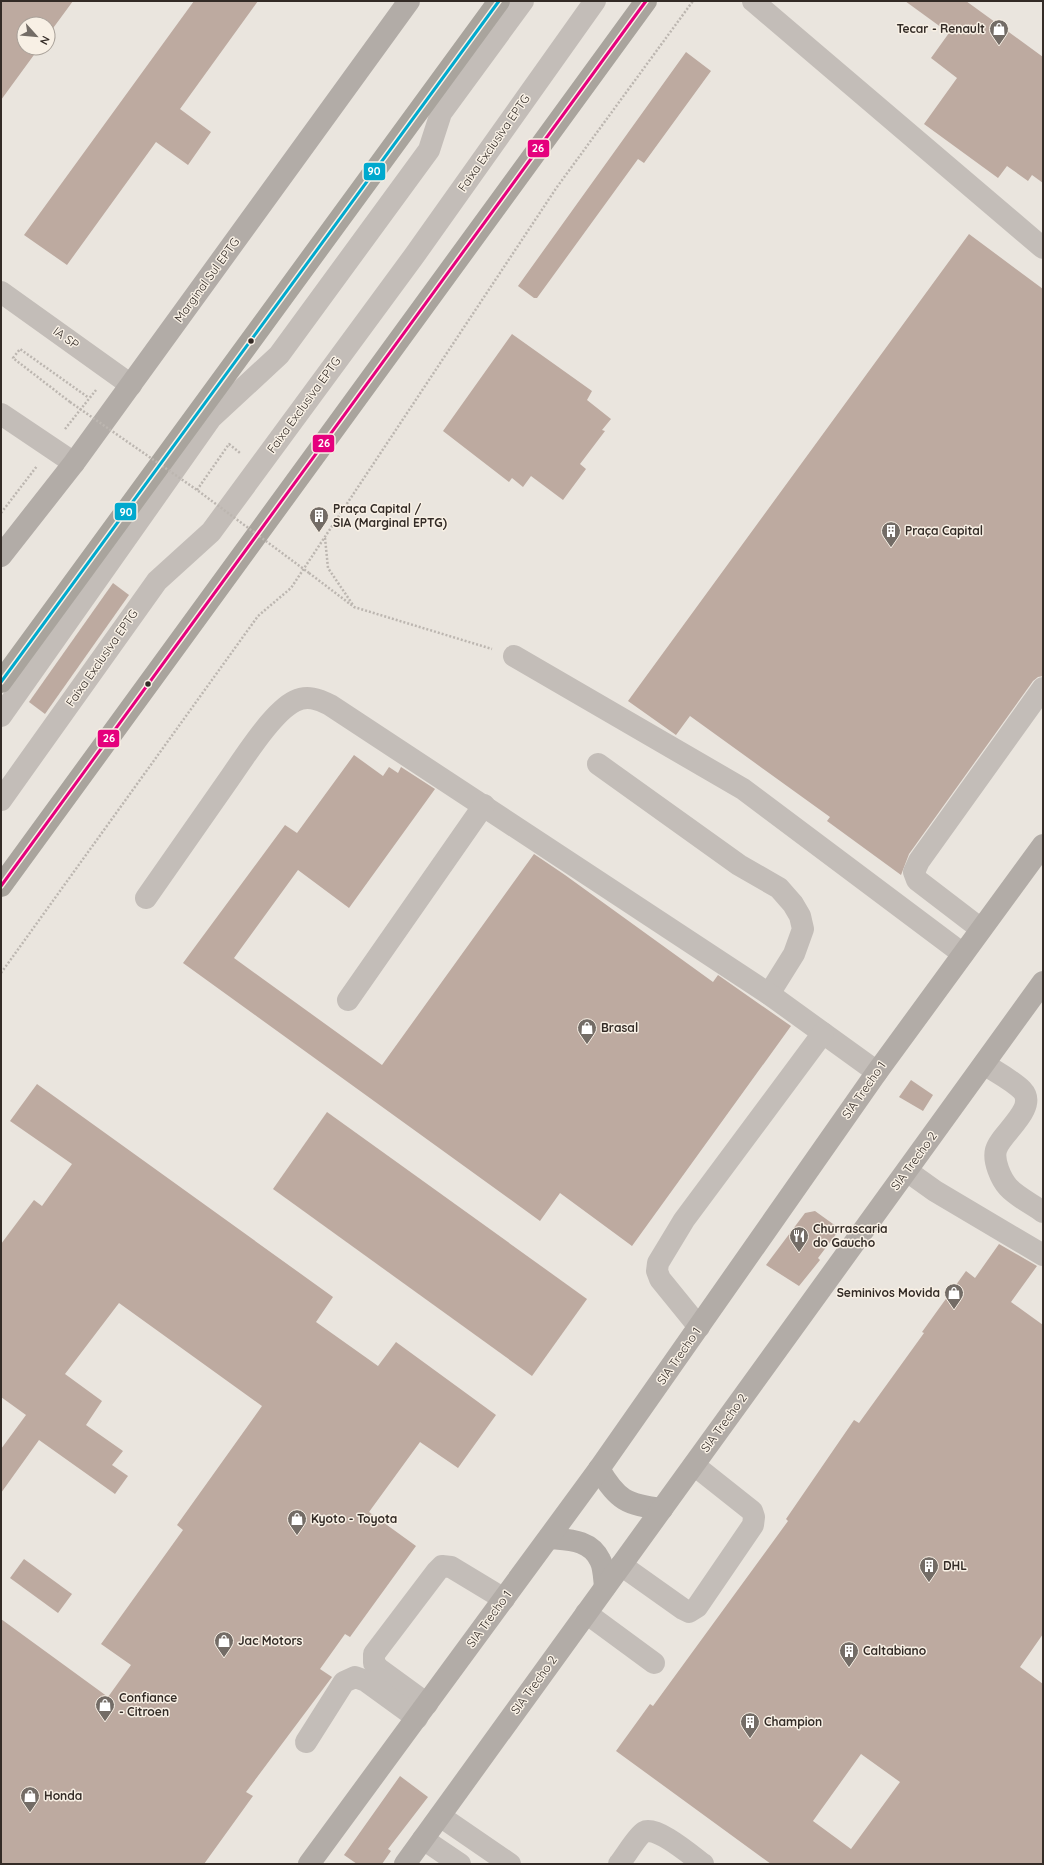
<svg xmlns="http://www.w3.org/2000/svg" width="1044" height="1865" font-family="Quicksand,sans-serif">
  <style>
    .building { fill: #bdaaa0; fill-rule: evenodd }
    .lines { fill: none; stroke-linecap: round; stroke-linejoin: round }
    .path { stroke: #bcb6b0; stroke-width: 2.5; stroke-dasharray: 2 2; stroke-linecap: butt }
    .minor { stroke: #c3bdb8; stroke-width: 22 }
    .major { stroke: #b2aca7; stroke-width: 22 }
    .highway { stroke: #a9a49d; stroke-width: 22 }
    .path-bridge { stroke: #bcb6b0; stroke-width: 2.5; stroke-dasharray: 2 2; stroke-linecap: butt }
    .bus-1-casing { stroke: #f8f0e5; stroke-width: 6 }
    .bus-2-casing { stroke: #f8f0e5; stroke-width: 6 }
    .bus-1 { stroke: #00a9ce; stroke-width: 3 }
    .bus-2 { stroke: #e5007d; stroke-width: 3 }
    .bus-dot { fill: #332b26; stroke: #f8f0e5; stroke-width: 1.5 }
    .labels { text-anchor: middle; stroke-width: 3; stroke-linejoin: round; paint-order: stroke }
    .poi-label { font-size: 12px; font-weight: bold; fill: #332b26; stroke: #f8f0e5; text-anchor: start }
    .street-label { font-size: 12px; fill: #332b26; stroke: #f8f0e5 }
    .line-badge { stroke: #f8f0e5; stroke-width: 1.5 }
    .badge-label { font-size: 11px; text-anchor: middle; font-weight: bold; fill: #fff }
  </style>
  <rect width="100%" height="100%" fill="#eae5de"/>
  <g class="building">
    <path d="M 1,1 L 73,1 L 48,35 L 48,24 L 24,24 L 24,48 L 39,48 L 1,100 Z"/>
    <path d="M 194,1 L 258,1 L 180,109 L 211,132 L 188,165 L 156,142 L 67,265 L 24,235 Z"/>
    <path d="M 905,1 L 966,1 L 1043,57 L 1043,183 L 1032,175 L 1028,181 L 1007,166 L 998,178 L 924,124 L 957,78 L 931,58 L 949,33 Z"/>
    <path d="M 686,52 L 711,71 L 644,163 L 638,159 L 537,298 L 534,298 L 518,286 Z"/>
    <path d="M 969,234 L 1043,289 L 1043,676 L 1038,677 L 1033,681 L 909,854 L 901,875 L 827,821 L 830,817 L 690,716 L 676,735 L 628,701 Z"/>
    <path d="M 512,334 L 592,391 L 587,400 L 611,419 L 602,430 L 605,431 L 580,464 L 586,469 L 563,500 L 531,476 L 523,487 L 512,478 L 509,482 L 443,431 Z"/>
    <path d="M 113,583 L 129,595 L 45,714 L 29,702 Z"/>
    <path d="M 354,755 L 383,776 L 389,767 L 398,773 L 401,767 L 435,789 L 349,908 L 298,870 L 234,958 L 382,1065 L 534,854 L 565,875 L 713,982 L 718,975 L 791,1026 L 632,1246 L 560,1193 L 540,1221 L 183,963 L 285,825 L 297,833 Z"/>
    <path d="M 911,1080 L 933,1095 L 923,1111 L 899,1097 Z"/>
    <path d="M 37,1084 L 333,1297 L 316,1322 L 378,1366 L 396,1342 L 496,1415 L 458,1468 L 420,1442 L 369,1512 L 416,1546 L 350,1637 L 345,1634 L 320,1669 L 332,1677 L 246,1792 L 253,1796 L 204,1864 L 1,1864 L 1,1619 L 108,1697 L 131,1665 L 101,1644 L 183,1530 L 177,1525 L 262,1406 L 119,1303 L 65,1374 L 102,1401 L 86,1425 L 123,1451 L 112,1465 L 128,1476 L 115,1494 L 39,1440 L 1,1493 L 1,1449 L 26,1415 L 1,1397 L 1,1244 L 34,1200 L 42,1206 L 72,1164 L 10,1121 Z"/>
    <path d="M 327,1112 L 587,1299 L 532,1376 L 273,1189 Z"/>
    <path d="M 815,1211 L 840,1229 L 818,1258 L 820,1260 L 799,1286 L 766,1265 L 805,1213 Z"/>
    <path d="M 999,1244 L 1037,1266 L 1011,1302 L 1043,1325 L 1043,1634 L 1020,1667 L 1043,1684 L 1043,1864 L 771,1864 L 616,1751 L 650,1704 L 653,1706 L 788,1521 L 786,1519 L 854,1420 L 859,1423 L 924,1333 L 922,1332 L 966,1271 L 975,1278 ZM 861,1754 L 900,1782 L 851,1849 L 813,1821 Z"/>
    <path d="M 24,1559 L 72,1594 L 58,1613 L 10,1578 Z"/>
    <path d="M 400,1776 L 428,1797 L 388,1849 L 391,1851 L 382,1864 L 357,1864 L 344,1855 Z"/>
  </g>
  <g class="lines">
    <g class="path">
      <path d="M 70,402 L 13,358 L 20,349 L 89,398"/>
      <path d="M 65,429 L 96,390"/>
      <path d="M 197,490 L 229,444 L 240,453"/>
      <path d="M 1,513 L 37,466"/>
      <path d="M 325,538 L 328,568 L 353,605"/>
      <path d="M 309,573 L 354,607 L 492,649"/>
      <path d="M 1,973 L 258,616 L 291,588 L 557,187 L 693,1"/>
    </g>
    <g class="minor">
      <path d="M 753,1 L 1043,248"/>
      <path d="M 1,292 L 131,385"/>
      <path d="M 1,414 L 74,463"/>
      <path d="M 514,656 L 743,789 L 963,954"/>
      <path d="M 1,716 L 211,418 L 279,355 L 429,150 L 441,113 L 523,1"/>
      <path d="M 598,764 L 739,865 L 779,888 L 793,904 L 800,916 L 803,929 L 794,954 L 769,994"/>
      <path d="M 1,800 L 157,581 L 211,532 L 414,256 L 595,1"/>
      <path d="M 146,898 C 173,859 200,821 227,782 C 242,761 272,712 295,701 C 307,695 318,699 330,705 L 769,994 L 877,1072"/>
      <path d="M 981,929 L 917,880 L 914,872 L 919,861 L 1043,688"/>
      <path d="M 348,1000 L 484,805"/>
      <path d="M 984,1064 C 996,1072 1012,1080 1022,1090 C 1039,1108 1000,1134 996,1150 C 993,1161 1001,1179 1008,1187 C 1017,1197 1032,1204 1043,1212"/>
      <path d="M 907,1171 L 935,1191 L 1043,1255"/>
      <path d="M 699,1327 L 660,1279 L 657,1271 L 658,1263 L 684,1220 L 823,1033"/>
      <path d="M 621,1565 L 683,1609 L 689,1612 L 697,1607 L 753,1525 L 754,1517 L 752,1511 L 694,1465"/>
      <path d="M 586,1613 L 654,1663"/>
      <path d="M 427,1704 L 379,1669 L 374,1663 L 374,1654 L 437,1571 L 442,1566 L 451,1567 L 504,1599"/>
      <path d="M 306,1742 L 344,1682 L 355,1677 L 366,1681 L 417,1718"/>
      <path d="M 440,1816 L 510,1864"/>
      <path d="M 423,1839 L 460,1864"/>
      <path d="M 619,1864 C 625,1857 637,1836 644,1832 C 656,1825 692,1856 703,1864"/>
    </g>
    <g class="major">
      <path d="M 1,556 L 74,463 L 409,1"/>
      <path d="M 599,1469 C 617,1500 627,1505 662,1509"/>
      <path d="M 549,1538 C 568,1540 590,1539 600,1560 C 604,1567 604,1579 605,1587"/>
      <path d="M 309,1864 L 599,1469 L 877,1072 L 1043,845"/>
      <path d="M 405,1864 L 1043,982"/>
    </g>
    <g class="highway">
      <path d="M 1,682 L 499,1"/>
      <path d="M 1,886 L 646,1"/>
    </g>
    <path class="path-bridge" d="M 70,402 L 197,490 L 309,573"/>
    <g class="bus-1-casing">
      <path id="bus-1" d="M 1,682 L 499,1"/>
    </g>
    <g class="bus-2-casing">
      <path id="bus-2" d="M 1,886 L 646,1"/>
    </g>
    <use href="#bus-1" class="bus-1"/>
    <use href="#bus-2" class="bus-2"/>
  </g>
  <defs>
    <g id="shop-pin" transform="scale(1)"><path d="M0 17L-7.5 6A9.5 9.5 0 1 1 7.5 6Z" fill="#736c66" stroke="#f8f0e5"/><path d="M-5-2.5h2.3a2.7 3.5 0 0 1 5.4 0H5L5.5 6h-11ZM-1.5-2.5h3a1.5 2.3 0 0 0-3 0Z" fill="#fff"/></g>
    <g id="building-pin" transform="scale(1)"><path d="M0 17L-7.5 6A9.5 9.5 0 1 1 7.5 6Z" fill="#736c66" stroke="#f8f0e5"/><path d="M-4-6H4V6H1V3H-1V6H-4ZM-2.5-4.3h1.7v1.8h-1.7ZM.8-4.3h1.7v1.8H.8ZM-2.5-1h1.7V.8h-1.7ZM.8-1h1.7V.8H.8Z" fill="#fff"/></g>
    <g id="restaurant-pin" transform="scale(1)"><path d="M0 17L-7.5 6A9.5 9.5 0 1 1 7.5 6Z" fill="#736c66" stroke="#f8f0e5"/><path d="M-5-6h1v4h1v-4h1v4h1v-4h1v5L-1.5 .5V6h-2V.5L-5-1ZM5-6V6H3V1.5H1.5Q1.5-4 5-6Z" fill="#fff"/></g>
  </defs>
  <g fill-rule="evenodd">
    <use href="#shop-pin" x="999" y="29"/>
    <use href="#building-pin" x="319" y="516"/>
    <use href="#building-pin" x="891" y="531"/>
    <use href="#shop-pin" x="587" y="1028"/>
    <use href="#restaurant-pin" x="799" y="1236"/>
    <use href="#shop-pin" x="954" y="1293"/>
    <use href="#shop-pin" x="297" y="1519"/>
    <use href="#building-pin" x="929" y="1566"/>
    <use href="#shop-pin" x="224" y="1641"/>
    <use href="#building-pin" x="849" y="1651"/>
    <use href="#shop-pin" x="105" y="1705"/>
    <use href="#building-pin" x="750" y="1722"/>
    <use href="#shop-pin" x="30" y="1796"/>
  </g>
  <g class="bus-dot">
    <circle cx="251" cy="341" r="3.5"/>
    <circle cx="148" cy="684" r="3.5"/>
  </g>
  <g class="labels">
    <g class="poi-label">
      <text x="985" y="33" text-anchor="end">Tecar - Renault</text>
      <text x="333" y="513">Praça Capital /<tspan x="333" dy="14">SIA (Marginal EPTG)</tspan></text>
      <text x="905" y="535">Praça Capital</text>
      <text x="601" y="1032">Brasal</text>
      <text x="813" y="1233">Churrascaria<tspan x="813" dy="14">do Gaucho</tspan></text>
      <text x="940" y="1297" text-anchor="end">Seminivos Movida</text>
      <text x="311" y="1523">Kyoto - Toyota</text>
      <text x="943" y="1570">DHL</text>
      <text x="238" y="1645">Jac Motors</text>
      <text x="863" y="1655">Caltabiano</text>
      <text x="119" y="1702">Confiance<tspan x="119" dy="14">- Citroen</tspan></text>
      <text x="764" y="1726">Champion</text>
      <text x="44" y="1800">Honda</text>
    </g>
    <g class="street-label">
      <text transform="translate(494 143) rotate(-55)" y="4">Faixa Exclusiva EPTG</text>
      <text transform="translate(207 280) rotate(-54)" y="4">Marginal Sul EPTG</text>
      <text transform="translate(66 338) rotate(36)" y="4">IA SP</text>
      <text transform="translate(304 405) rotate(-54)" y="4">Faixa Exclusiva EPTG</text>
      <text transform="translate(102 658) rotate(-55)" y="4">Faixa Exclusiva EPTG</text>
      <text transform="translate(864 1090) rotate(-55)" y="4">SIA Trecho 1</text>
      <text transform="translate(914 1161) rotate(-54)" y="4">SIA Trecho 2</text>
      <text transform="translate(679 1356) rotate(-55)" y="4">SIA Trecho 1</text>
      <text transform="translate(724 1423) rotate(-54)" y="4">SIA Trecho 2</text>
      <text transform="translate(489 1619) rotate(-54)" y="4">SIA Trecho 1</text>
      <text transform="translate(534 1685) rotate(-54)" y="4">SIA Trecho 2</text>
    </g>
  </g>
  <g class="line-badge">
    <rect x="527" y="139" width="23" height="19" rx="4" fill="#e5007d"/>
    <rect x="363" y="162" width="23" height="19" rx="4" fill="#00a9ce"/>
    <rect x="312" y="434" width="23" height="19" rx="4" fill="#e5007d"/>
    <rect x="114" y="502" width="23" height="19" rx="4" fill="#00a9ce"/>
    <rect x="97" y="729" width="23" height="19" rx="4" fill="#e5007d"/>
  </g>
  <g class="badge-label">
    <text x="538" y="152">26</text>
    <text x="374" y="175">90</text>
    <text x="324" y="447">26</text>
    <text x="126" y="516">90</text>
    <text x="109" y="742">26</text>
  </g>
  <rect width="1044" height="1865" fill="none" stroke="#332b26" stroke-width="4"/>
  <g transform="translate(36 36) rotate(117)"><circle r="19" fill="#f8f0e5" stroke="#a9a199"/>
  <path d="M0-3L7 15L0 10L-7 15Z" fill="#736c66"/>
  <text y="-6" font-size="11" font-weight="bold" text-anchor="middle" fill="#332b26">N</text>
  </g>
</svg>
